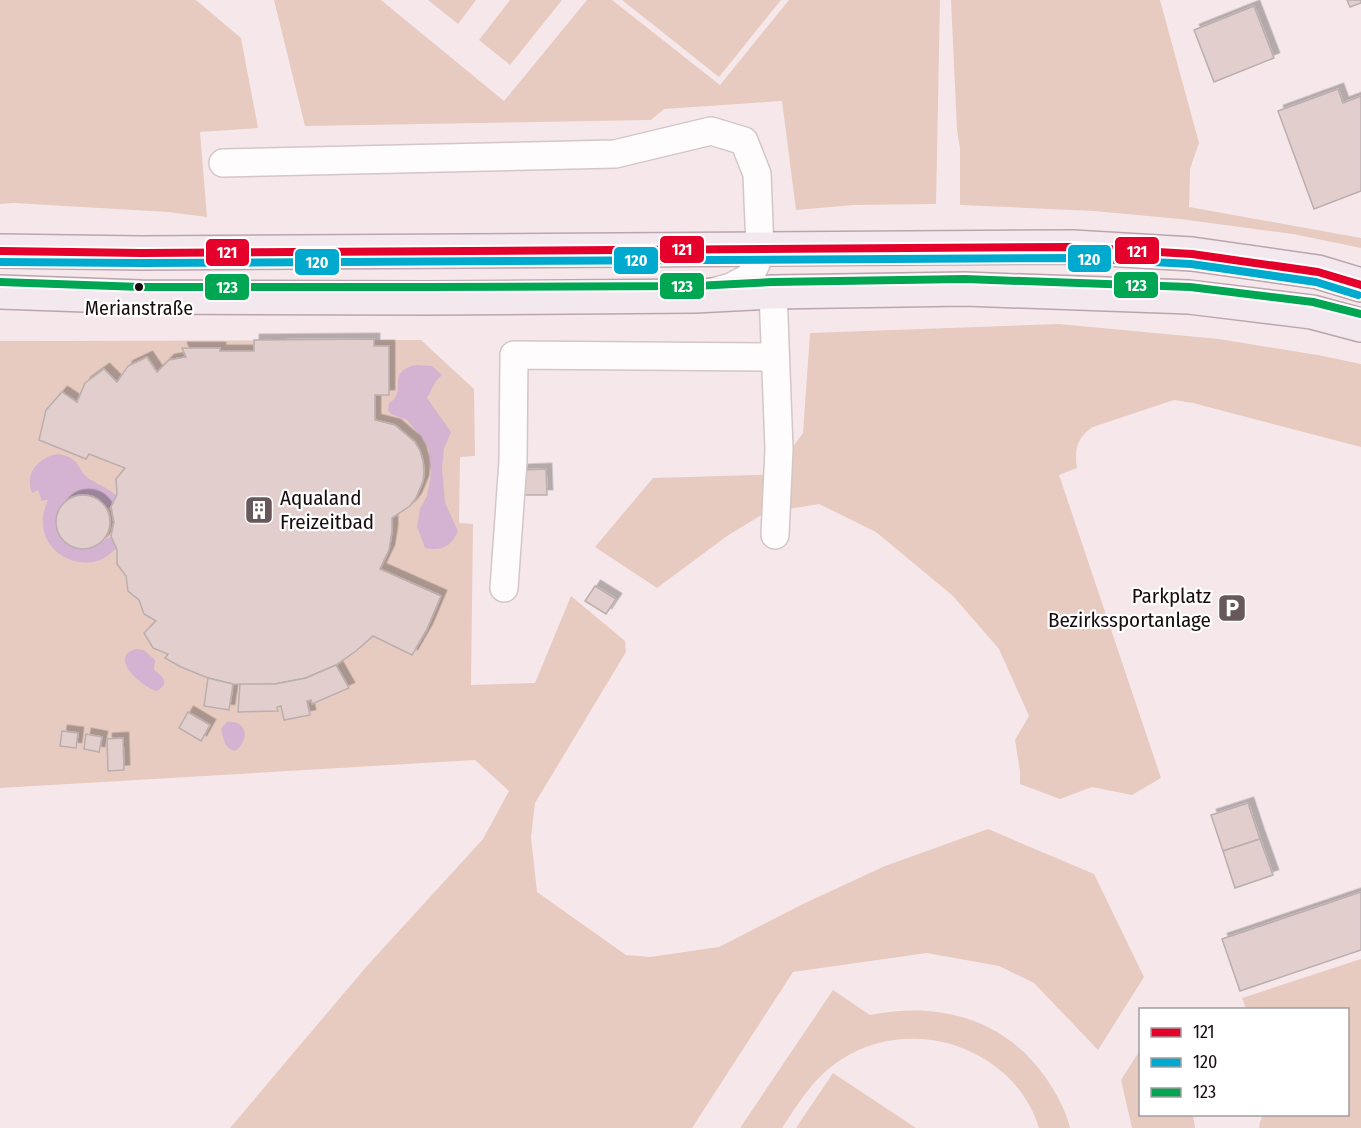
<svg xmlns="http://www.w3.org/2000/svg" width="1361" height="1128" font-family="'Fira Sans Condensed',sans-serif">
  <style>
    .green { fill: #e7cbc0 }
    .water { fill: #d4b2d1 }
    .building { fill: #e1cecd; stroke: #bbaeae; stroke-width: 1.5; filter: url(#shadow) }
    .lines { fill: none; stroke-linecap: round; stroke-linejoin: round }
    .minor-casing { stroke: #d4c5c8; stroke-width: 30 }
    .major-casing { stroke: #baa5ae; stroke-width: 36 }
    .minor { stroke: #fefcfc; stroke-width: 27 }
    .major { stroke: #f2e8ed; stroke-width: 33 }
    .bus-1-casing { stroke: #fff; stroke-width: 12 }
    .bus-2-casing { stroke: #fff; stroke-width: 12 }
    .bus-3-casing { stroke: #fff; stroke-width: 12 }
    .bus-1 { stroke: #e4002b; stroke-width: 8 }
    .bus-2 { stroke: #00a9ce; stroke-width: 8 }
    .bus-3 { stroke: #00a651; stroke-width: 8 }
    .bus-dot { fill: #190b0e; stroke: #fff; stroke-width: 2 }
    .labels { text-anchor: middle; stroke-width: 4.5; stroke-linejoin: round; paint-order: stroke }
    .bus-label { font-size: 20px; fill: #190b0e; stroke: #fff }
    .poi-label { font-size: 21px; fill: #190b0e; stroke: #fff; text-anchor: start }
    .line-badge { stroke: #fff; stroke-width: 2 }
    .badge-label { font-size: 16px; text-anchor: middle; font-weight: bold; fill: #fff }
  </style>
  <defs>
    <filter id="shadow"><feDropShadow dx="5.5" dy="-5.5" stdDeviation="0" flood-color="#0004"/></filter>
  </defs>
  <rect width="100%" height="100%" fill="#f6e8ea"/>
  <g class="green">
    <path d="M 0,0 L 196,0 L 241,38 L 258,128 L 200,132 L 207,217 L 168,212 L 14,203 L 0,204 Z"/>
    <path d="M 274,0 L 381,0 L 504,101 L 587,0 L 612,0 L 720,85 L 789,0 L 940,0 L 936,204 L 854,205 L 796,210 L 782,101 L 664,109 L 651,120 L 305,126 Z"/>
    <path d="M 428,0 L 476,0 L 458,24 Z"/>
    <path d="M 510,0 L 562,0 L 510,65 L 479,40 Z"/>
    <path d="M 622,0 L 781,0 L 719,77 Z"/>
    <path d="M 951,0 L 1160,0 L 1199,143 L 1190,169 L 1189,207 L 1361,238 L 1361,248 L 1293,234 L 1180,219 L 1094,211 L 960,205 L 960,148 L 957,130 Z"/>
    <path d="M 1059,324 L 1219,339 L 1323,356 L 1361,364 L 1361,447 L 1193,403 L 1174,400 L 1093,427 C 1077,437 1074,450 1077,468 L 1059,475 L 1161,778 L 1132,795 L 1092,787 L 1060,799 L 1020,784 L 1020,771 L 1015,740 L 1029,716 L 999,649 L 953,596 L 876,532 L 819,504 L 765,513 L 727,536 L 657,588 L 595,547 L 653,478 L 786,474 L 786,456 L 803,433 L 810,333 Z"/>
    <path d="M 421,340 L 474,389 L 475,456 L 460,457 L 459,523 L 473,524 L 471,685 L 535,683 L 571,596 L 625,641 L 626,652 L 535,803 L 531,837 L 537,892 L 626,955 L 650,957 L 719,947 L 805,903 L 885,866 L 988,829 L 1094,874 L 1144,977 L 1098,1050 L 1034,983 L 999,966 L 927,953 L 793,972 L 692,1128 L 230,1128 L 366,967 L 483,839 L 509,791 L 475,760 L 0,788 L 0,341 Z"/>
    <path d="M 1361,959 L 1361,1128 L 1259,1128 L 1260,1122 L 1263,1115 L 1348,1114 L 1348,1010 L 1246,1009 L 1242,998 Z"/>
    <path d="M 833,990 L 870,1015 C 939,1001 1005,1019 1046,1078 C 1056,1093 1066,1110 1070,1128 L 1039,1128 C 1014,1047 912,1014 842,1059 C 814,1077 800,1101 782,1128 L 740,1128 Z"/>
    <path d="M 1140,1050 L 1140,1114 L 1193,1115 L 1195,1128 L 1132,1128 L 1121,1080 Z"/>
    <path d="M 833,1073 L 916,1128 L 796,1128 Z"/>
  </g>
  <g class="water">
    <path d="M 415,365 L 432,366 L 442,375 L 436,381 L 427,398 L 451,432 L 444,448 L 442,468 L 445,503 L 458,531 C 451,547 442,551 425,548 L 417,527 L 420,509 L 427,496 L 431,474 L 429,450 L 423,439 L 407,420 L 391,414 L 388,410 L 389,403 C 406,394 391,377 405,369 C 408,367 411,366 415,365 Z"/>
    <path d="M 58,454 C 84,459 74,469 91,480 C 100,485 109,489 117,496 L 111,507 L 106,508 C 82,479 41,508 62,537 C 66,544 74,548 82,548 C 94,549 101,539 112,537 L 117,548 C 111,553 105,559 97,561 C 72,568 43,550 43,523 C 42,515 45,508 48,500 L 46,500 L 41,501 L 41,498 L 38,490 L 32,493 C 24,473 39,457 58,454 Z"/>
    <path d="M 136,649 L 144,650 L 155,660 L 154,670 C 163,677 170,683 157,691 C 143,688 107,657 136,649 Z"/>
    <path d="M 227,722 C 248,720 250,741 235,751 C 224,748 224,739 221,729 L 224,725 Z"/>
  </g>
  <g class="building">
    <path d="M 1347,0 L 1361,0 L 1361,3 L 1350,7 Z"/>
    <path d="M 1254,6 L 1274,58 L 1214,82 L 1194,30 Z"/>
    <path d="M 1338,89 L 1343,103 L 1361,96 L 1361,191 L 1314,209 L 1278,111 Z"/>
    <path d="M 374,339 L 374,346 L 389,346 L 389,395 L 375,395 L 375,420 L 395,425 L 415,442 L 420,451 L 423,461 L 424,471 L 423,481 L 416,498 L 410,506 L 392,518 L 392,531 L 389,550 L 380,569 L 441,596 L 427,629 L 412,655 L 373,636 L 356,651 L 336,665 L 306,678 L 275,684 L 247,685 L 233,684 L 208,678 L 181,667 L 165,658 L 168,654 L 153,648 L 144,633 L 156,621 L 144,614 L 139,600 L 128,591 L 126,576 L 117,564 L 117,550 L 111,536 L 114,522 L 111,507 L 117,494 L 116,479 L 125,468 L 89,454 L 86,459 L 39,440 L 46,410 L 62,392 L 77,402 L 85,383 L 104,369 L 117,382 L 128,366 L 147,357 L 157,372 L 169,360 L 186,357 L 182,348 L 220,348 L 220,351 L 254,351 L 254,340 Z"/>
    <path d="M 546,469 L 547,495 L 522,495 L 522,470 Z"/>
    <circle cx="83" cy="522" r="27"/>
    <path d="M 595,586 L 616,599 L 606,614 L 585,601 Z"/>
    <path d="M 336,665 L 349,688 L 312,704 L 311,700 L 307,701 L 310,715 L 284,720 L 281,706 L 277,707 L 278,711 L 238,712 L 240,684 L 275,684 L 306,678 Z"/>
    <path d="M 208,678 L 233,684 L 229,710 L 204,706 Z"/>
    <path d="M 188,712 L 210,725 L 201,741 L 179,728 Z"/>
    <path d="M 62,731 L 78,733 L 76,748 L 60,746 Z"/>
    <path d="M 86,734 L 102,737 L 99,752 L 84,749 Z"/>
    <path d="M 123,738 L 124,770 L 108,771 L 107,739 Z"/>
    <path d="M 1248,803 L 1260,839 L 1223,851 L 1211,815 Z"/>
    <path d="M 1260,839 L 1273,875 L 1235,888 L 1223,851 Z"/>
    <path d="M 1361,892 L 1361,950 L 1240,991 L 1222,939 Z"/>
  </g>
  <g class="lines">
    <g class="minor-casing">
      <g id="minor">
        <path d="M 223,163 L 615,154 L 711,131 L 744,141 L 757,174 L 760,249 L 758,259 L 750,277 L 731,287 L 716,291"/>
        <path d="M 773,292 L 779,449 L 775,535"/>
        <path d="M 504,588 L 513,461 L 514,355 L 775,357"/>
      </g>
    </g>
    <g class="major-casing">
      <g id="major">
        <path d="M 0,251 L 142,253 L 1073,247 L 1192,254 L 1318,272 L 1361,285"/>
        <path d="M 0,292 L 141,297 L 428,298 L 695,296 L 773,292 L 965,289 L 1189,297 L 1312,312 L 1361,325"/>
      </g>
    </g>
    <use href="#minor" class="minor"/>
    <use href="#major" class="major"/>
    <g class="bus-1-casing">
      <path id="bus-1" d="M 0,251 L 142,253 L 1073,247 L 1192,254 L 1318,272 L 1361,285"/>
    </g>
    <g class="bus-2-casing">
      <path id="bus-2" d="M 0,262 L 142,263 L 1073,258 L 1191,264 L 1316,282 L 1358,295"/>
    </g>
    <g class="bus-3-casing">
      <path id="bus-3" d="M 0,282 L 141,287 L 428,287 L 695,286 L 773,282 L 965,279 L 1190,287 L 1313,302 L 1361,314"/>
    </g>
    <use href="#bus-1" class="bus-1"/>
    <use href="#bus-2" class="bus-2"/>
    <use href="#bus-3" class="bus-3"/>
  </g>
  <defs>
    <g id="building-square" transform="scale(1.5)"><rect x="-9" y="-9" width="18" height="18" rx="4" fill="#66585b" stroke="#fff"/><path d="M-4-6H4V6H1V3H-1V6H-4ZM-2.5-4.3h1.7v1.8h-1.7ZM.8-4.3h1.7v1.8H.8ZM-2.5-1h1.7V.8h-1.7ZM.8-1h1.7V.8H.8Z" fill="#fff"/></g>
    <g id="parking-square" transform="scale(1.5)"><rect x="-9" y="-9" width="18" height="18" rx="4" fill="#66585b" stroke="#fff"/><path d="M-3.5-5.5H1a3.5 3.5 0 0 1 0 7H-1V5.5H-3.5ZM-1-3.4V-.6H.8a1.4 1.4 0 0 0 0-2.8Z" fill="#fff"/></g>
  </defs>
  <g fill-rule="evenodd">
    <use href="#building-square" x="259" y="510"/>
    <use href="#parking-square" x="1232" y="608"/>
  </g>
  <circle class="bus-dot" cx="139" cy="287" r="5"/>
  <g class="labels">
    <g class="bus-label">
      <text x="139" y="315">Merianstraße</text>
    </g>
    <g class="poi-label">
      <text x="280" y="505">Aqualand<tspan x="280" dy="24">Freizeitbad</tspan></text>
      <text x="1211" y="603" text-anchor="end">Parkplatz<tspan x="1211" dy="24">Bezirkssportanlage</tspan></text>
    </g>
  </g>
  <g class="line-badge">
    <rect x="659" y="235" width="46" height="29" rx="6" fill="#e4002b"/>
    <rect x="1114" y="236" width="46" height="29" rx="6" fill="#e4002b"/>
    <rect x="205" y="238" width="45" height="29" rx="6" fill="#e4002b"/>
    <rect x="1067" y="244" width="45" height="29" rx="6" fill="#00a9ce"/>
    <rect x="613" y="246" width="46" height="29" rx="6" fill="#00a9ce"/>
    <rect x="294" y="248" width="46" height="28" rx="6" fill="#00a9ce"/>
    <rect x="1113" y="271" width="46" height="28" rx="6" fill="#00a651"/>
    <rect x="659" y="272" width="46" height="28" rx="6" fill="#00a651"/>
    <rect x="204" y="273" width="46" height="28" rx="6" fill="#00a651"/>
  </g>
  <g class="badge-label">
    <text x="682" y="255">121</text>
    <text x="1137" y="257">121</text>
    <text x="227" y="258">121</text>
    <text x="1089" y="265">120</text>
    <text x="636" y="266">120</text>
    <text x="317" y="268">120</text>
    <text x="1136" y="291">123</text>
    <text x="682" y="292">123</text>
    <text x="227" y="293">123</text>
  </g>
  <rect x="1139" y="1008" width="210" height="108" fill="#ffffff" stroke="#a39d9f" stroke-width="1.5"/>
  <rect x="1151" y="1028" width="30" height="9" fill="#e4002b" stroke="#a39d9f" stroke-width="1.5"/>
  <text x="1193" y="1038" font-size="18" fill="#190b0e">121</text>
  <rect x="1151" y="1058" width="30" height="9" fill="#00a9ce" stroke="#a39d9f" stroke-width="1.5"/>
  <text x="1193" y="1068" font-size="18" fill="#190b0e">120</text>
  <rect x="1151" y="1088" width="30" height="9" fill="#00a651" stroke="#a39d9f" stroke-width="1.5"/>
  <text x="1193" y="1098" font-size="18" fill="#190b0e">123</text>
</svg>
